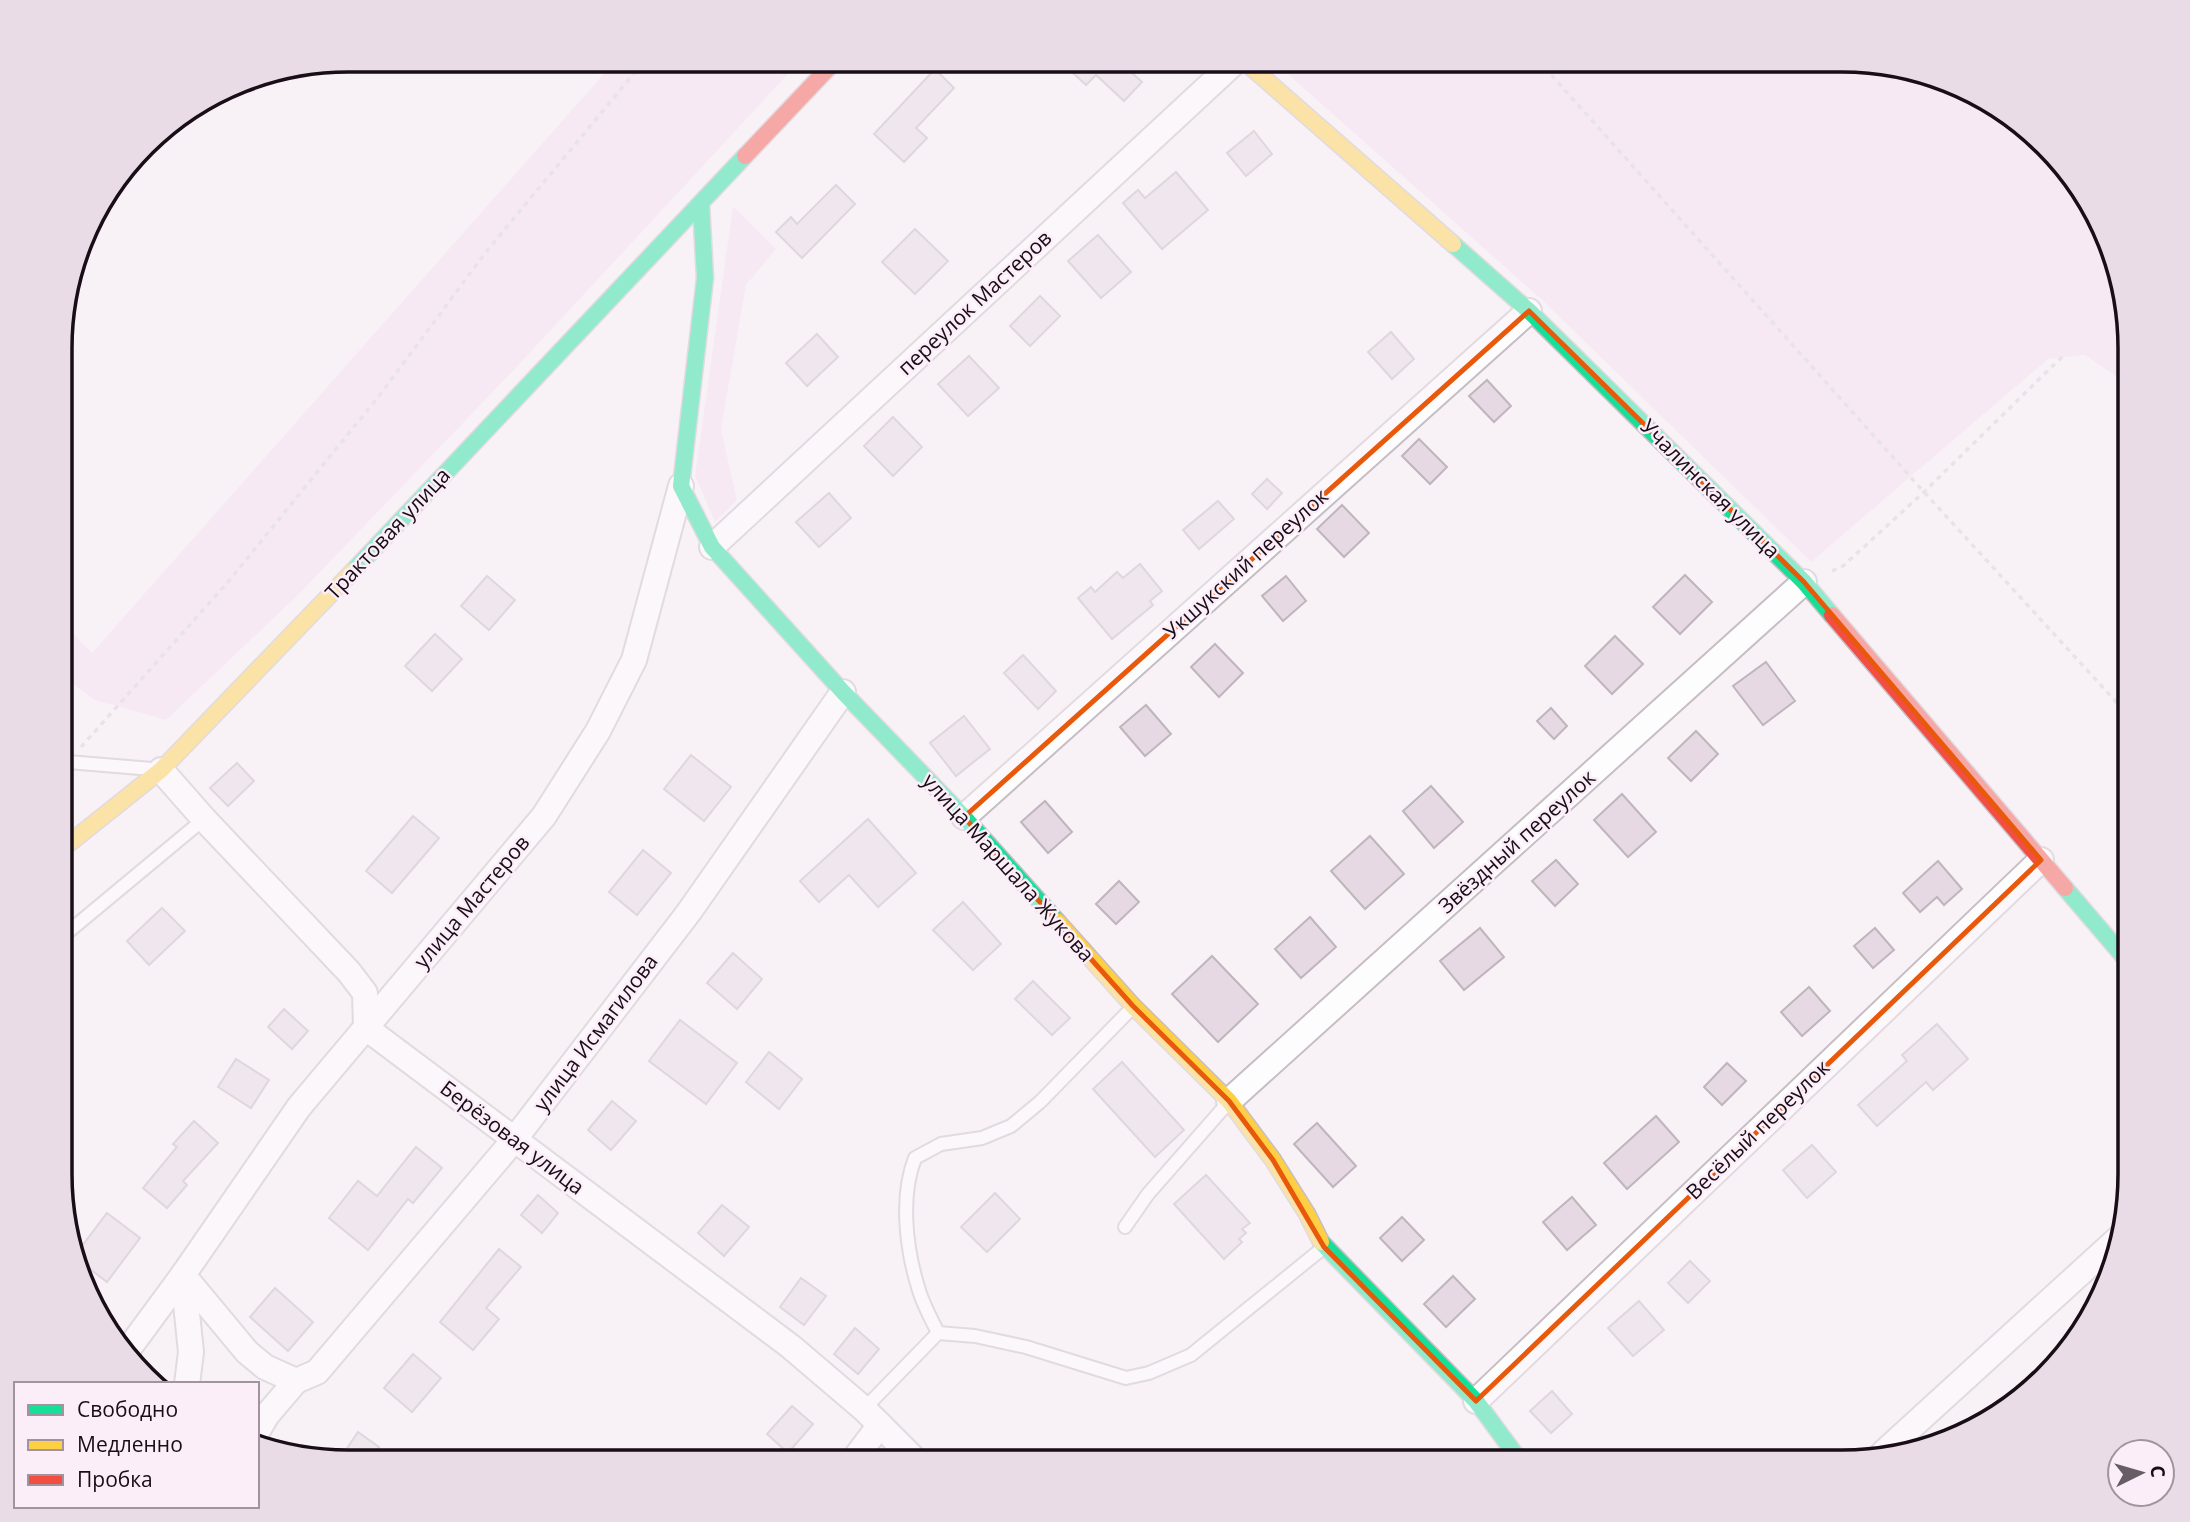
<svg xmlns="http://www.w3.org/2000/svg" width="2190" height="1522" font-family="'Open Sans',sans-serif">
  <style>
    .green { fill: #f5def0 }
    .building { fill: #e6d9e3; stroke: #beb6bc; stroke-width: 2 }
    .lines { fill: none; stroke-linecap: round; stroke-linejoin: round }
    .lane-casing { stroke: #c6bec4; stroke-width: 16 }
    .street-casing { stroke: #c6bec4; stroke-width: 28 }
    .fast-casing { stroke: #c6bec4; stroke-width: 19 }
    .slow-casing { stroke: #c6bec4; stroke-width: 19 }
    .jam-casing { stroke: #c6bec4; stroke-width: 19 }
    .path { stroke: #d3d0d2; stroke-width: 3.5; stroke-dasharray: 5 5; stroke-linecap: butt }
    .lane { stroke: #fefdfe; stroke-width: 12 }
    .street { stroke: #fefdfe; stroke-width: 24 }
    .fast { stroke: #16e098; stroke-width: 16 }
    .slow { stroke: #ffcf43; stroke-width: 16 }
    .jam { stroke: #f24e42; stroke-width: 16 }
    .marked { fill: none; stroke: #e8590c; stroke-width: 5; stroke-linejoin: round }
    .labels { text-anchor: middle; stroke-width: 5; stroke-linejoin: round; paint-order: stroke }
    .street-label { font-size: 21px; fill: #190e17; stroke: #fceef9 }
    .rim { fill: none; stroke: #190e17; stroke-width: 3.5 }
  </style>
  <rect width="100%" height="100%" fill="#f8f2f7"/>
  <g class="green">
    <path d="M 616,60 L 801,60 L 512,372 L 299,594 L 166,720 L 95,700 L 62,676 L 62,622 L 92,653 Z"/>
    <path d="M 1169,60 L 1198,60 L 1182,74 Z"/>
    <path d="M 1272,60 L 1861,60 L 1935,75 L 2018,119 L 2101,220 L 2130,329 L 2130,386 L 2085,355 L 2048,359 L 1811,562 L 1541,299 Z"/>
    <path d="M 733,206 L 776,249 L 746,285 L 721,429 L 737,500 L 715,522 L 695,476 Z"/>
  </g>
  <g class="building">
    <path d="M 1080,60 L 1118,60 L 1142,82 L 1124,101 L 1096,75 L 1086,85 L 1073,73 L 1083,63 Z"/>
    <path d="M 935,69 L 954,88 L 916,128 L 927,138 L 904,162 L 874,134 Z"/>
    <path d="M 1254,131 L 1272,154 L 1246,176 L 1227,153 Z"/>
    <path d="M 1176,172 L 1208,210 L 1162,249 L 1123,203 L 1138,190 L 1145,198 Z"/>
    <path d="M 836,185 L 855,204 L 802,258 L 776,232 L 791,217 L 797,224 Z"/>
    <path d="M 915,229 L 948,261 L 915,294 L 882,262 Z"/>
    <path d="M 1098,235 L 1131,272 L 1101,298 L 1068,261 Z"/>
    <path d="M 1040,296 L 1060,316 L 1030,346 L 1010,326 Z"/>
    <path d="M 1391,332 L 1414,359 L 1392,379 L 1368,352 Z"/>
    <path d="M 817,334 L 838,357 L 807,386 L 786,363 Z"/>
    <path d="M 969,356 L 999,388 L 968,416 L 938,384 Z"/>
    <path d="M 1487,380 L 1511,406 L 1494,422 L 1469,396 Z"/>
    <path d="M 893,417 L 922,447 L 893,476 L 864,446 Z"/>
    <path d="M 1419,439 L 1447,467 L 1430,484 L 1402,456 Z"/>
    <path d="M 1267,479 L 1282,493 L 1267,509 L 1252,494 Z"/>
    <path d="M 829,493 L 851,518 L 819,547 L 796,522 Z"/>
    <path d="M 1218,501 L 1234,519 L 1199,549 L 1183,530 Z"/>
    <path d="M 1342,505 L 1369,533 L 1344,557 L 1317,529 Z"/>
    <path d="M 1140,564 L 1162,591 L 1150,601 L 1153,605 L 1112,639 L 1078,598 L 1091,587 L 1095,592 L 1117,572 L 1123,578 Z"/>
    <path d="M 1685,575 L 1712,602 L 1680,634 L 1653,607 Z"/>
    <path d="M 487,576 L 515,600 L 489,630 L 461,606 Z"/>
    <path d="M 1286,576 L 1306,601 L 1283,621 L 1262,596 Z"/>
    <path d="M 435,634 L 462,659 L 432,691 L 405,666 Z"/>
    <path d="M 1615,636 L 1643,664 L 1612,694 L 1585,666 Z"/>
    <path d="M 1215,644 L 1243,673 L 1219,697 L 1191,667 Z"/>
    <path d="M 1023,655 L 1056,691 L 1038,709 L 1004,673 Z"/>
    <path d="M 1766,662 L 1795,701 L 1763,725 L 1733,686 Z"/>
    <path d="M 1146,705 L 1171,734 L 1145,756 L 1120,727 Z"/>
    <path d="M 1551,708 L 1567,726 L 1554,739 L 1537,721 Z"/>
    <path d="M 964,716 L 990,749 L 956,776 L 930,743 Z"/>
    <path d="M 1696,731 L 1718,754 L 1691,781 L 1668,758 Z"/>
    <path d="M 691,755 L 731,787 L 704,821 L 664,789 Z"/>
    <path d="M 237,763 L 254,781 L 228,806 L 210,788 Z"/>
    <path d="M 1431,786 L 1463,822 L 1434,848 L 1403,811 Z"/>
    <path d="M 1622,794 L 1656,832 L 1628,857 L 1594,820 Z"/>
    <path d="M 1045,801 L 1072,832 L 1048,853 L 1021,822 Z"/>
    <path d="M 413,816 L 439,838 L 392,893 L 366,871 Z"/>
    <path d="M 868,819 L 916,873 L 878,907 L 849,875 L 819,902 L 800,881 Z"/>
    <path d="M 1370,836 L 1404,874 L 1365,909 L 1331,871 Z"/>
    <path d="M 643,850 L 671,873 L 637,915 L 609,892 Z"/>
    <path d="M 1556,860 L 1578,884 L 1555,906 L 1532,881 Z"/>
    <path d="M 1938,861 L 1962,889 L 1944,905 L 1937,897 L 1920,912 L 1903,893 Z"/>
    <path d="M 1119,881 L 1139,902 L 1116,924 L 1096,904 Z"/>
    <path d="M 963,902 L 1001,944 L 973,970 L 933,930 Z"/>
    <path d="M 162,908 L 185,931 L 149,965 L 127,941 Z"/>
    <path d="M 1310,917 L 1336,947 L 1301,978 L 1275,949 Z"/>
    <path d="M 1480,928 L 1504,957 L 1464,990 L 1440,961 Z"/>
    <path d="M 1875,928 L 1894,950 L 1873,968 L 1854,946 Z"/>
    <path d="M 733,953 L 762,979 L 737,1009 L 707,983 Z"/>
    <path d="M 1212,956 L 1258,1004 L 1218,1042 L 1172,994 Z"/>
    <path d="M 1033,981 L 1070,1018 L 1052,1035 L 1015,999 Z"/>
    <path d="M 1809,987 L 1830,1011 L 1802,1036 L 1781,1012 Z"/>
    <path d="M 284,1009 L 308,1031 L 292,1049 L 268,1027 Z"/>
    <path d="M 680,1020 L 737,1063 L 706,1104 L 649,1061 Z"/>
    <path d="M 1937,1024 L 1968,1059 L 1933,1090 L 1926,1082 L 1877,1126 L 1858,1105 L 1907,1061 L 1902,1055 Z"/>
    <path d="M 769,1052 L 802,1079 L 779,1109 L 746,1082 Z"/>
    <path d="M 236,1059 L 269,1080 L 251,1108 L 218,1087 Z"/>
    <path d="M 1122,1062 L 1184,1130 L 1155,1157 L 1093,1089 Z"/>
    <path d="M 1727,1063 L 1746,1081 L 1722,1105 L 1704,1087 Z"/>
    <path d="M 612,1101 L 636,1121 L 611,1150 L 588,1130 Z"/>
    <path d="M 1656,1116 L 1679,1142 L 1627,1189 L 1604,1163 Z"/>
    <path d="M 194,1121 L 218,1143 L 183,1181 L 187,1185 L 167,1208 L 143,1188 L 177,1147 L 173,1144 Z"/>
    <path d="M 1317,1123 L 1356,1166 L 1333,1187 L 1294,1144 Z"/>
    <path d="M 1812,1145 L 1836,1172 L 1807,1198 L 1783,1170 Z"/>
    <path d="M 416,1147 L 442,1168 L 413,1203 L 408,1199 L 368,1250 L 329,1218 L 358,1181 L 377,1196 Z"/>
    <path d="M 1206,1175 L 1250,1223 L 1242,1229 L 1246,1233 L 1239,1239 L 1242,1242 L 1224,1259 L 1174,1204 Z"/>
    <path d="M 995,1193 L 1020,1219 L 987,1252 L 961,1227 Z"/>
    <path d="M 538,1195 L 558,1213 L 542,1233 L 521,1215 Z"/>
    <path d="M 1572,1197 L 1596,1225 L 1567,1250 L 1543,1222 Z"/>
    <path d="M 722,1205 L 749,1227 L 724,1256 L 698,1233 Z"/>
    <path d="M 107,1213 L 140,1238 L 107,1282 L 78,1260 L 76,1254 Z"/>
    <path d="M 1402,1217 L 1424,1240 L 1402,1261 L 1380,1238 Z"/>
    <path d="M 499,1249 L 521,1267 L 486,1308 L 499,1319 L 473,1350 L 440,1322 Z"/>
    <path d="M 1690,1261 L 1710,1281 L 1688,1303 L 1668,1283 Z"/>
    <path d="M 1453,1276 L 1475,1299 L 1446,1327 L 1424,1304 Z"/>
    <path d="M 801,1278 L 826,1296 L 804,1325 L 780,1307 Z"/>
    <path d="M 275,1288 L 313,1322 L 288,1351 L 250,1317 Z"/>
    <path d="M 1639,1301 L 1664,1330 L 1633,1356 L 1608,1328 Z"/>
    <path d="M 855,1328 L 879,1349 L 858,1374 L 834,1354 Z"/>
    <path d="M 413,1354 L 441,1378 L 412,1412 L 384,1388 Z"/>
    <path d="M 1552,1391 L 1572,1414 L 1551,1433 L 1530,1411 Z"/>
    <path d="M 792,1406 L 813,1424 L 788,1453 L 767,1434 Z"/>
    <path d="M 358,1432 L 379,1447 L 369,1462 L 338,1462 Z"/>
  </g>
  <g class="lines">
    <g class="lane-casing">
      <g id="lane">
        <path d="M 62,759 L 68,762 L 152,769"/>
        <path d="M 62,937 L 204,819"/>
        <path d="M 1125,1227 L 1148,1194 L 1227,1104"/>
        <path d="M 938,1333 L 975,1336 L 1026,1347 L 1126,1378 L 1149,1373 L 1191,1355 L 1323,1248"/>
        <path d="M 864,1409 L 938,1333 C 931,1318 922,1303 918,1287 C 906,1248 900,1196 915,1158 L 941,1144 L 982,1138 L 1011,1126 L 1040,1102 L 1131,1009"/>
      </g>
    </g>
    <g class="street-casing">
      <g id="street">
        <path d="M 712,547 L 1237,60"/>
        <path d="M 161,770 L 204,819 L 349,972 L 365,993 L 366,1028 L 790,1346 L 864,1409 L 917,1462"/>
        <path d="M 964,817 L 1529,311"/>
        <path d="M 1229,1101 L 1804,582"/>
        <path d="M 183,1275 L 247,1352 L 265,1367 L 296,1381"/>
        <path d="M 183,1275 L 191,1352 L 187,1384"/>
        <path d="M 127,1351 L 183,1275 L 299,1107 L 544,816 L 598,731 L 634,660 L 681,486"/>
        <path d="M 1476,1401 L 2041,860"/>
        <path d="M 257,1432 L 267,1415 L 296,1381 L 317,1372 L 514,1140 L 689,912 L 843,692"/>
        <path d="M 1883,1453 L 2122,1235"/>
        <path d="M 852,1462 L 880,1425"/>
      </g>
    </g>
    <g class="fast-casing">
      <g id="fast">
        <path d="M 701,204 L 705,278 L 681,486 L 712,547 L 843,692 L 964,817 L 1057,921"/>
        <path d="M 1453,244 L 1529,311 L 1804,582 L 1832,615"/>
        <path d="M 353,571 L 745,156"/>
        <path d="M 2065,888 L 2130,964"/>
        <path d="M 1321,1242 L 1476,1401 L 1521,1462"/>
      </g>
    </g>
    <g class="slow-casing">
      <g id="slow">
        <path d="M 1243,60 L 1453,244"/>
        <path d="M 62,849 L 161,770 L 353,571"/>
        <path d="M 1057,921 L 1133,1006 L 1229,1101 L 1273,1160 L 1307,1214 L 1321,1242"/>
      </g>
    </g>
    <g class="jam-casing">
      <g id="jam">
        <path d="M 745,156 L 836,60"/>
        <path d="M 1832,615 L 2065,888"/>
      </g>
    </g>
    <g class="path">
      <path d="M 1538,60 L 1924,492 L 2130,717"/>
      <path d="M 1832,571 L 1843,566 L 1924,492 L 2063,356"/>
      <path d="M 81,747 L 228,582 L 379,396 L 486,252 L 645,60"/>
    </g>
    <use href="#lane" class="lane"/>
    <use href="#street" class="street"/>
    <use href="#fast" class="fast"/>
    <use href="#slow" class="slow"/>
    <use href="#jam" class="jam"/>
  </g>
  <path d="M0 0H2190V1522H0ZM 1529,311 L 1804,582 L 2041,860 L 1476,1401 L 1324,1247 L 1273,1160 L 1229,1101 L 1133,1006 L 964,817 Z" fill="#f8f2f7" fill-opacity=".55" fill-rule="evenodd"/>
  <path class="marked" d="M 1529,311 L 1804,582 L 2041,860 L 1476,1401 L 1324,1247 L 1273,1160 L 1229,1101 L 1133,1006 L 964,817 Z"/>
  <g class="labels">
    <g class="street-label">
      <text transform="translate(975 303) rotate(-43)" y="7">переулок Мастеров</text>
      <text transform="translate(1710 489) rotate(45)" y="7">Учалинская улица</text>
      <text transform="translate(388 534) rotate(-47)" y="7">Трактовая улица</text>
      <text transform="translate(1246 564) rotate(-42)" y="7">Укшукский переулок</text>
      <text transform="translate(1517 842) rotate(-42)" y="7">Звёздный переулок</text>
      <text transform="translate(1008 868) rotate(48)" y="7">улица Маршала Жукова</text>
      <text transform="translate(472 902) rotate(-50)" y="7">улица Мастеров</text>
      <text transform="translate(596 1033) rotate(-53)" y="7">улица Исмагилова</text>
      <text transform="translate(1758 1130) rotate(-44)" y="7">Весёлый переулок</text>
      <text transform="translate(512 1138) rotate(37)" y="7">Берёзовая улица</text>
    </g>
  </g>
  <path d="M0 0H2190V1522H0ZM348 72H1842A276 276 0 0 1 2118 348V1174A276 276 0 0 1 1842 1450H348A276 276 0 0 1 72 1174V348A276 276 0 0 1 348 72Z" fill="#eadce7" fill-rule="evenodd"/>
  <path class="rim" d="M348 72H1842A276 276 0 0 1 2118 348V1174A276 276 0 0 1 1842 1450H348A276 276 0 0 1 72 1174V348A276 276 0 0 1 348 72Z"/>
  <rect x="14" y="1382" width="245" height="126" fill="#fceef9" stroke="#a1949f" stroke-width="2"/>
  <rect x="28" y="1405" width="35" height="10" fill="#16e098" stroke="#a1949f" stroke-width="2"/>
  <text x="77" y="1417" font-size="21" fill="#190e17">Свободно</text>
  <rect x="28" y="1440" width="35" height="10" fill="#ffcf43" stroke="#a1949f" stroke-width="2"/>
  <text x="77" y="1452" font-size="21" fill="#190e17">Медленно</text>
  <rect x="28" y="1475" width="35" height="10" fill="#f24e42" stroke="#a1949f" stroke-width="2"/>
  <text x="77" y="1487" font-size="21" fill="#190e17">Пробка</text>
  <g transform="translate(2141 1473) rotate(85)"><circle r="33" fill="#fceef9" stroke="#a1949f" stroke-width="2"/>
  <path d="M0-5L12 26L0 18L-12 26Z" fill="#675e65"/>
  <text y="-10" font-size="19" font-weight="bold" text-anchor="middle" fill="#190e17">С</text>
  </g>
</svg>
